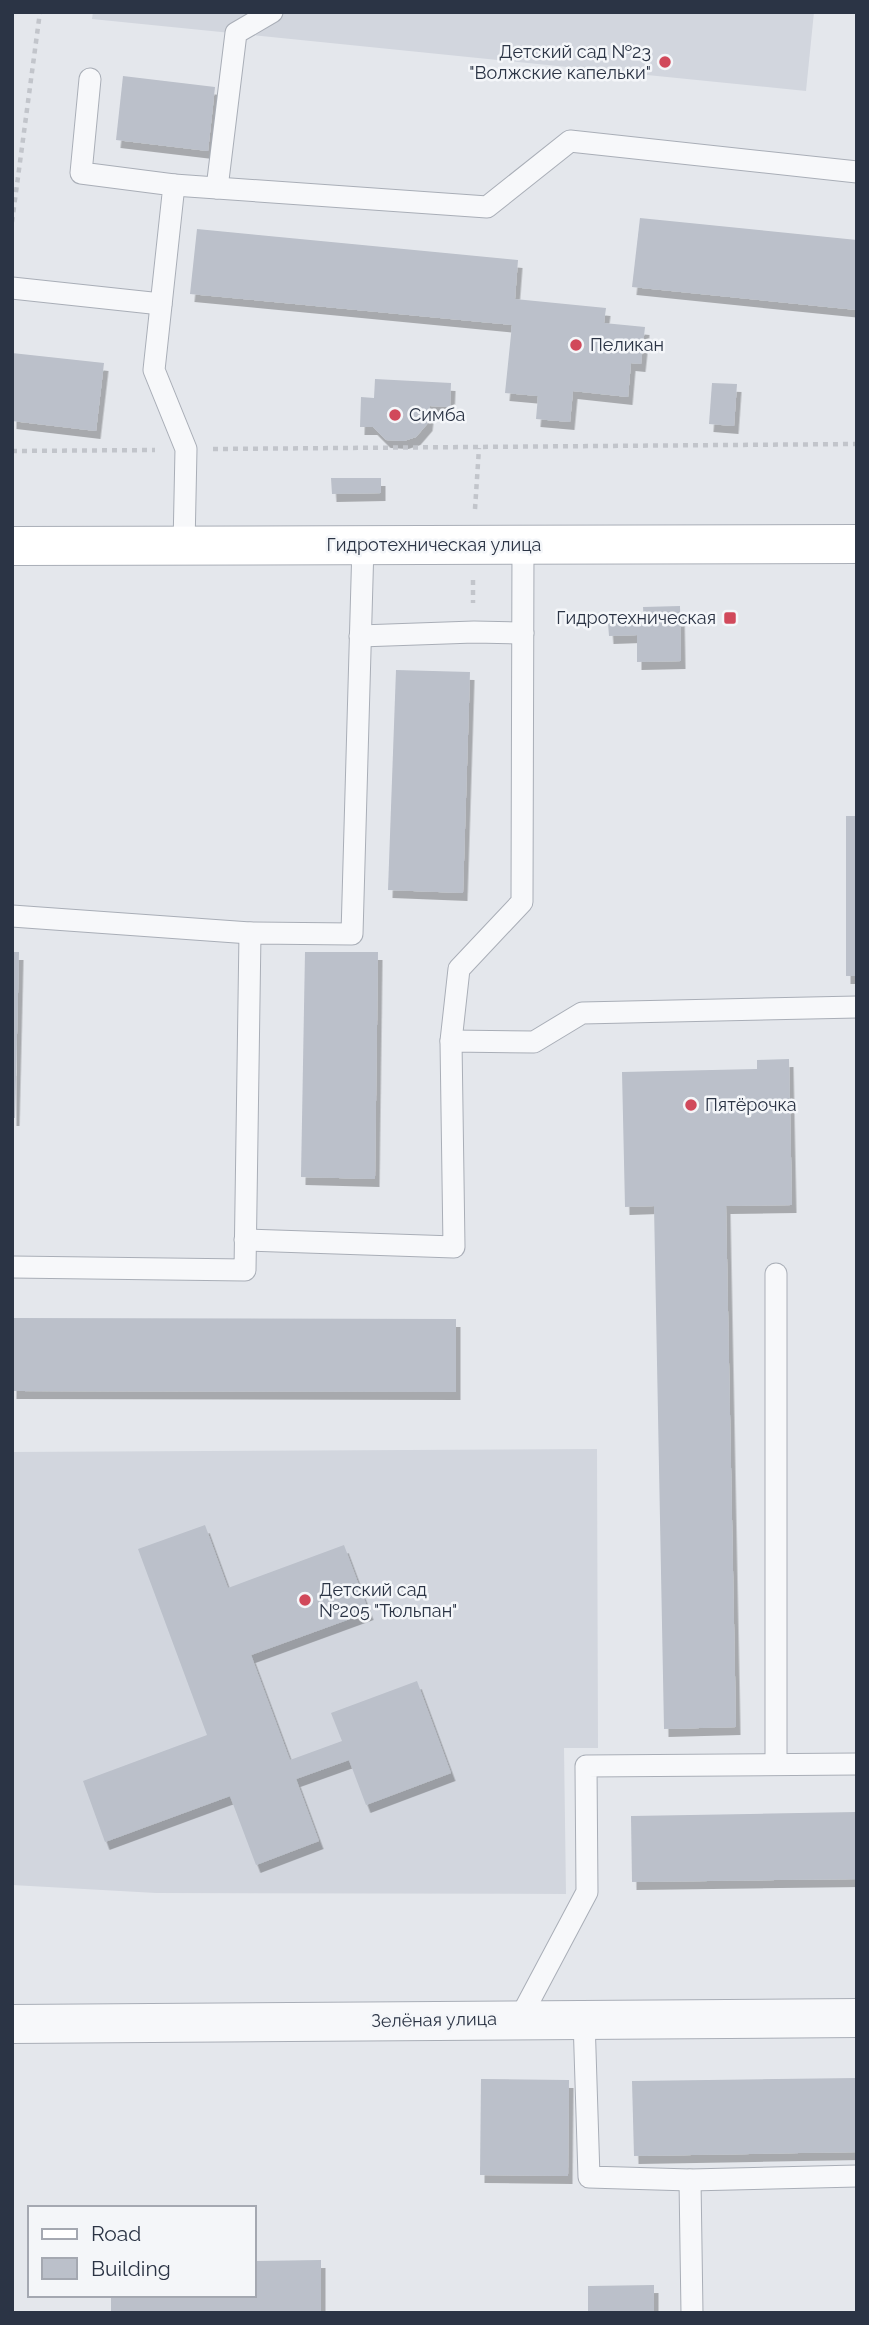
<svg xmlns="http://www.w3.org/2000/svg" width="869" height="2325" font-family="Raleway,sans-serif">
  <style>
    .built { fill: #d2d6de }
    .building { fill: #bbc0ca; filter: url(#shadow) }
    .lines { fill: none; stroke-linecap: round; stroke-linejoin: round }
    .lane-casing { stroke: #a9aeb7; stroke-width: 23 }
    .street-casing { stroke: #a9aeb7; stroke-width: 40 }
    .secondary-casing { stroke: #a9aeb7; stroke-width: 40 }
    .path { stroke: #c2c5cb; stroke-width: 4.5; stroke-dasharray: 5 5; stroke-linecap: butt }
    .lane { stroke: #f7f8fa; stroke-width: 21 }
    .street { stroke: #f7f8fa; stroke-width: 38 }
    .secondary { stroke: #fff; stroke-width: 38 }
    .poi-dot { fill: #d1495b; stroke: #f4f6f9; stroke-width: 2.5 }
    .labels { text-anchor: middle; stroke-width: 5; stroke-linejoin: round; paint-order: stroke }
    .poi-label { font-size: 18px; fill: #2b3445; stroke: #f4f6f9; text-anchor: start }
    .street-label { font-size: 18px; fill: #2b3445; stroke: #f4f6f9 }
  </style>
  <defs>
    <filter id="shadow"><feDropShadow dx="4.5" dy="8" stdDeviation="0" flood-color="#0004"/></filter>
  </defs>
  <rect width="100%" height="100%" fill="#e4e7ec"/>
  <g class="built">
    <path d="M 93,12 L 814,12 L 806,91 L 92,19 Z"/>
    <path d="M 597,1449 L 598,1748 L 564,1748 L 566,1894 L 156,1893 L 12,1885 L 12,1452 Z"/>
  </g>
  <g class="building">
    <path d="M 123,76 L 215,87 L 208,151 L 116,140 Z"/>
    <path d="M 640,218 L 857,240 L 857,310 L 632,287 Z"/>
    <path d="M 197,229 L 518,260 L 515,299 L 606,308 L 604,323 L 645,327 L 641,364 L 631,363 L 628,397 L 573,391 L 570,422 L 536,419 L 538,396 L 505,393 L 512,325 L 190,294 Z"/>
    <path d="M 12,353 L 104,363 L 96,431 L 12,421 Z"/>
    <path d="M 375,379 L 451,383 L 450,407 L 430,406 L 428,423 L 416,437 L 404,441 L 386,440 L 373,427 L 360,427 L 361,397 L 374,398 Z"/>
    <path d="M 712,383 L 737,384 L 734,426 L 709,424 Z"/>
    <path d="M 331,478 L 381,478 L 381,493 L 332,494 Z"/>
    <path d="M 680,606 L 681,661 L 637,662 L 637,635 L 609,636 L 608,623 L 644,622 L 643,607 Z"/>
    <path d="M 396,670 L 470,672 L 463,893 L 388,890 Z"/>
    <rect x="846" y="816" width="11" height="160"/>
    <path d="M 12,952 L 19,952 L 15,1118 L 12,1118 Z"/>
    <path d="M 305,952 L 378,952 L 375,1179 L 301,1177 Z"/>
    <path d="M 789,1059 L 792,1205 L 726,1206 L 736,1727 L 664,1729 L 654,1206 L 625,1207 L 622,1072 L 757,1069 L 757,1060 Z"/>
    <path d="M 12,1318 L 456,1319 L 456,1392 L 12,1391 Z"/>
    <path d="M 205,1525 L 228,1588 L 344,1545 L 369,1612 L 251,1655 L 290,1760 L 342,1741 L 331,1713 L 417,1681 L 451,1773 L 366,1805 L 349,1760 L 296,1779 L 319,1841 L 256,1865 L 230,1796 L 105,1842 L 83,1781 L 207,1735 L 138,1549 Z"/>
    <path d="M 857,1812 L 857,1879 L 632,1882 L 631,1816 Z"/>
    <path d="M 857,2078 L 857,2152 L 634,2156 L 632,2081 Z"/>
    <path d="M 481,2079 L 569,2080 L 568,2176 L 480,2175 Z"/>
    <path d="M 321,2260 L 321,2313 L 111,2313 L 111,2295 L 254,2295 L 254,2261 Z"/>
    <path d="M 654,2285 L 654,2313 L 588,2313 L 588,2286 Z"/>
  </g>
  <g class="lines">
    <g class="lane-casing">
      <g id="lane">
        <path d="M 90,79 L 81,173 L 174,185 L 154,370 L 186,449 L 184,546"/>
        <path d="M 174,185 L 487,207 L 570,141 L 857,172"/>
        <path d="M 217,188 L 236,33 L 272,12"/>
        <path d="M 12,288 L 161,304"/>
        <path d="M 360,636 L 474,632 L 523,633"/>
        <path d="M 12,916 L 250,933"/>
        <path d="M 451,1041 L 459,969 L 522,902 L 523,545"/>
        <path d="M 245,1240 L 454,1247 L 451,1041 L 534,1042 L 582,1013 L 857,1007"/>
        <path d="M 12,1267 L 245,1270 L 250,933 L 352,934 L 363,545"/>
        <path d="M 776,1274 L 776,1764"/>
        <path d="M 584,2019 L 589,2177 L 690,2180 L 857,2176"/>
        <path d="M 519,2020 L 587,1892 L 586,1766 L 857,1764"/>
        <path d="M 690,2180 L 692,2313"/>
      </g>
    </g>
    <g class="street-casing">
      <path id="street" d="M 12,2024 L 857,2018"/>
    </g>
    <g class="secondary-casing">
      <path id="secondary" d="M 12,546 L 857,544"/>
    </g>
    <g class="path">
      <path d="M 12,222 L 40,12"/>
      <path d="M 213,449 L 857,444"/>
      <path d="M 12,451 L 155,450"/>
      <path d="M 475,509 L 479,448"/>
      <path d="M 473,580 L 473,603"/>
    </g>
    <use href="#lane" class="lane"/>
    <use href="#street" class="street"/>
    <use href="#secondary" class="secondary"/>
  </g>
  <g class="poi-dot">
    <circle cx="665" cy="62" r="7"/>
    <circle cx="576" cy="345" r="7"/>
    <circle cx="395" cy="415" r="7"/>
    <rect x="723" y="611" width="14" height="14" rx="3.5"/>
    <circle cx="691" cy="1105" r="7"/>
    <circle cx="305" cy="1600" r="7"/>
  </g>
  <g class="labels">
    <g class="poi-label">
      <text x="651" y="58" text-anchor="end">Детский сад №23<tspan x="651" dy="21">"Волжские капельки"</tspan></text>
      <text x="590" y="351">Пеликан</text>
      <text x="409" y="421">Симба</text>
      <text x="716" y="624" text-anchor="end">Гидротехническая</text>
      <text x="705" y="1111">Пятёрочка</text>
      <text x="319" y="1596">Детский сад<tspan x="319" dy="21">№205 "Тюльпан"</tspan></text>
    </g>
    <g class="street-label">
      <text x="434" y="551">Гидротехническая улица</text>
      <text transform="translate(434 2020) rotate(-1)" y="6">Зелёная улица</text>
    </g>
  </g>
  <rect width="869" height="2325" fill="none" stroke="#2b3445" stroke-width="28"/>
  <rect x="28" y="2206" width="228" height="91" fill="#f4f6f9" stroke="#a4a8b1" stroke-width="2"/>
  <rect x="42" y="2229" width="35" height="10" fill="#ffffff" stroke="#a4a8b1" stroke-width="2"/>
  <text x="91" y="2241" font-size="21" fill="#2b3445">Road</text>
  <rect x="42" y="2258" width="35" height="21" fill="#bbc0ca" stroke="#a4a8b1" stroke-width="2"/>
  <text x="91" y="2276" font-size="21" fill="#2b3445">Building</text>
</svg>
